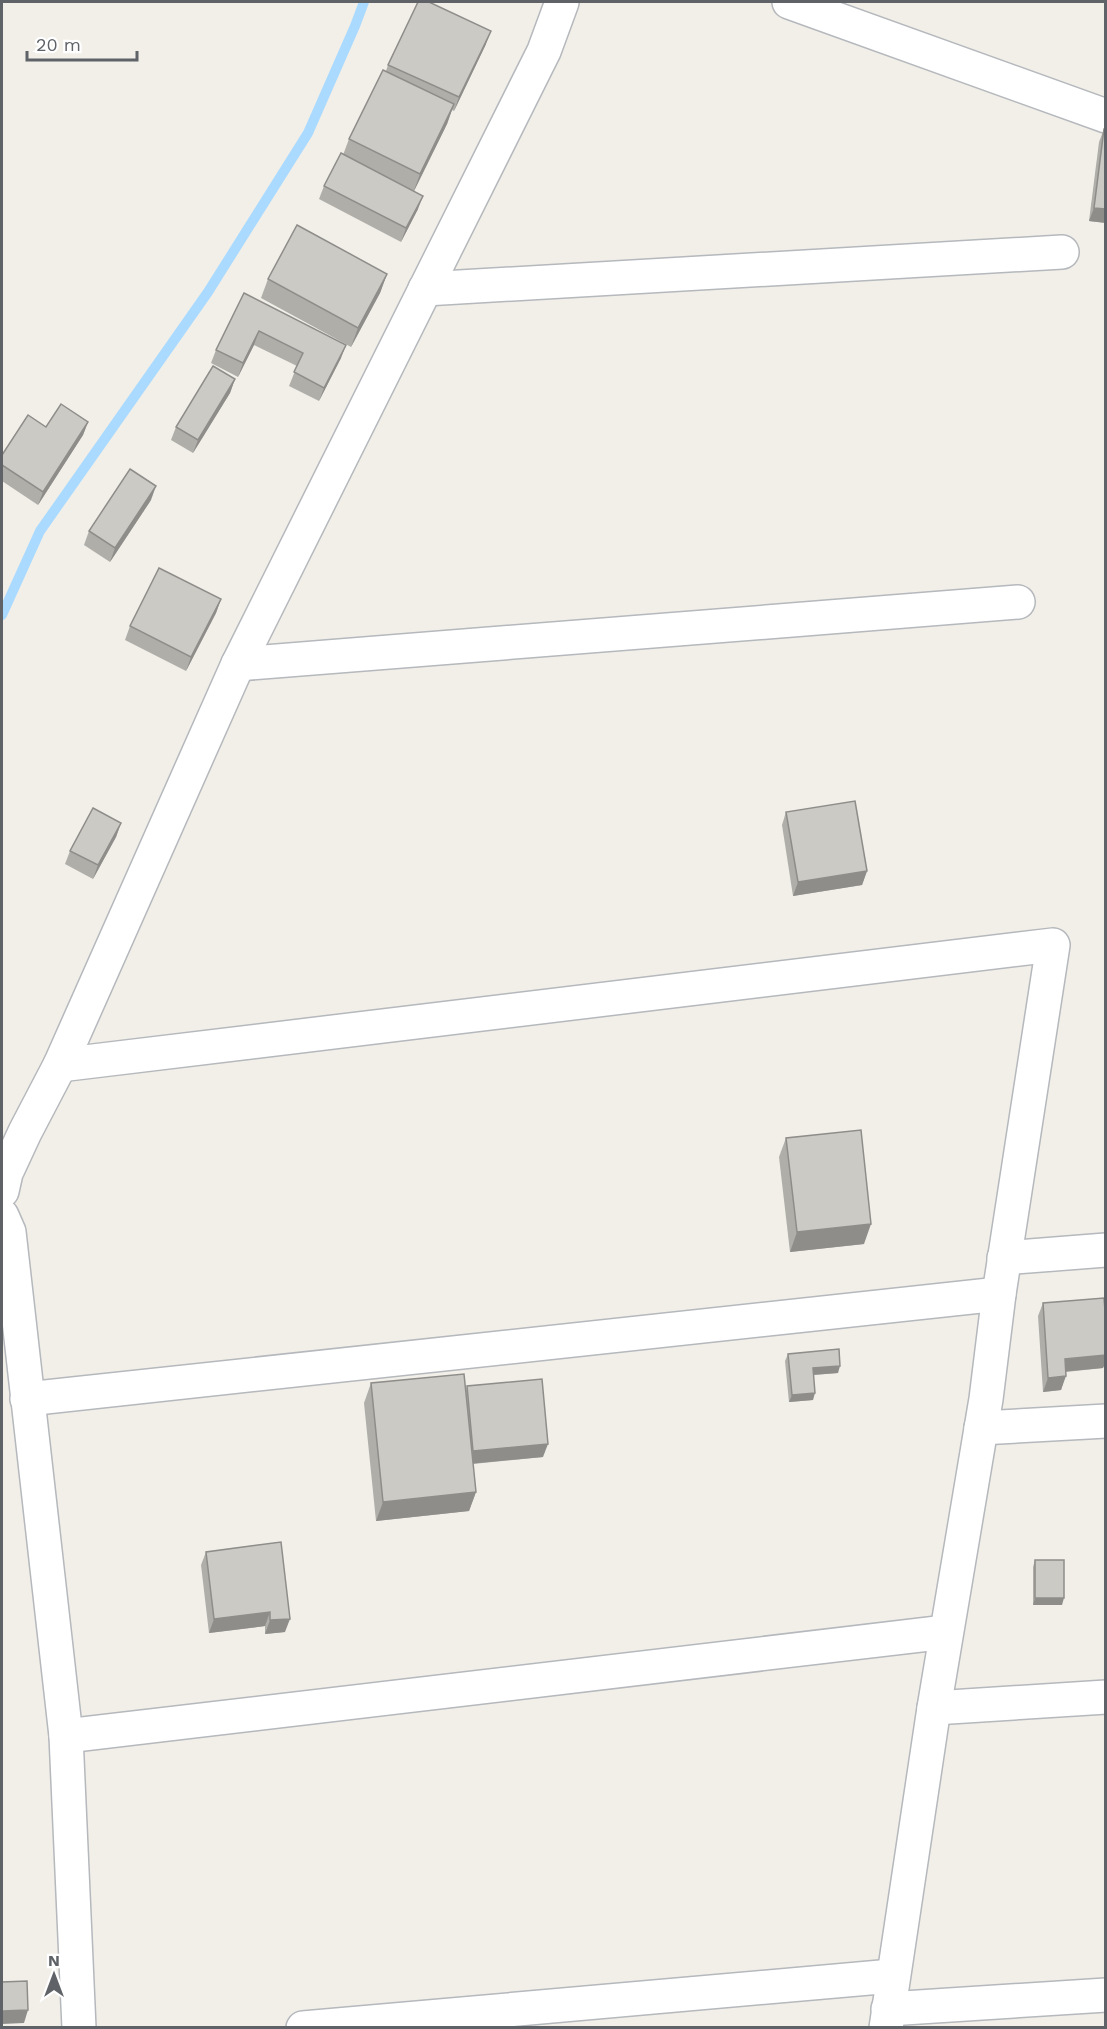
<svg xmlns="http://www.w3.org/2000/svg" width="1107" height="2029" font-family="'Work Sans',sans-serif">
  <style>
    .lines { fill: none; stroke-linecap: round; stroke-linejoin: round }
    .stream { stroke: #aadaff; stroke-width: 10 }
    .minor-casing { stroke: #b5b8bc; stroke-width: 36 }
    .minor { stroke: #fff; stroke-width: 33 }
    .wall { fill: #afaea9 }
    .shaded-wall { fill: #8f8d8a }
    .building { fill: #cccac5; stroke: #8f8d8a; stroke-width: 1.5 }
  </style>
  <rect width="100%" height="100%" fill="#f1efe8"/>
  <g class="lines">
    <path class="stream" d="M 2,615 L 40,531 L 208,292 L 308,133 L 355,26 L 364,2"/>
    <g class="minor-casing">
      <g id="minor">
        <path d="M 789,2 L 1106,116"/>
        <path d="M 425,289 L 1062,252"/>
        <path d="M 238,664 L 1018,602"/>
        <path d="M 60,1065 L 1053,945 L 999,1294 L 986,1399 L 934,1708 L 886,2028"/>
        <path d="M 2,1191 L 6,1173 L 25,1132 L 60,1065 L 238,664 L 544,51 L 562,2"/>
        <path d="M 2,1216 L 9,1232 L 66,1736 L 79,2028"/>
        <path d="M 1004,1258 L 1106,1250"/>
        <path d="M 27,1399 L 999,1294"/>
        <path d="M 981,1428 L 1106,1421"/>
        <path d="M 934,1708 L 1106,1697"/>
        <path d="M 66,1736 L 946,1632"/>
        <path d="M 888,2009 L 1106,1995"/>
        <path d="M 303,2028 L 892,1976"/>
      </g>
    </g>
    <use href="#minor" class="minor"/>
  </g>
  <g class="wall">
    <path d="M 486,44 L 454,111 L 452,110 L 447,124 L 414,191 L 418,209 L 401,242 L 319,199 L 324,186 L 343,155 L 349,139 L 386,71 L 388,65 Z"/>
    <path d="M 1104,129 L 1106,223 L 1089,221 L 1099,142 Z"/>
    <path d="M 387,274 L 380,293 L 351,347 L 261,298 L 268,279 Z"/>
    <path d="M 244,293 L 341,358 L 319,401 L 289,386 L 297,366 L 254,345 L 238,377 L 211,363 L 216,350 Z"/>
    <path d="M 235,379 L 230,393 L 193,453 L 171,440 L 176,427 Z"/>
    <path d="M 88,422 L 83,435 L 38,505 L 2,481 L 2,455 L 46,427 Z"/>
    <path d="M 151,500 L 110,562 L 84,545 L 89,531 Z"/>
    <path d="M 221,599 L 216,613 L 186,671 L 125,640 L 130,626 Z"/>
    <path d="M 786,812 L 867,871 L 862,885 L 793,896 L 782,825 Z"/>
    <path d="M 121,823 L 116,837 L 93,879 L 65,864 L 70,851 Z"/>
    <path d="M 786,1138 L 864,1244 L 790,1252 L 779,1157 Z"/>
    <path d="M 1106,1302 L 1106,1361 L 1103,1368 L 1066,1372 L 1061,1390 L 1043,1392 L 1038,1316 L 1043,1303 L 1104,1306 Z"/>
    <path d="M 788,1354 L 838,1373 L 814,1375 L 813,1400 L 789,1402 L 785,1361 Z"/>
    <path d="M 371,1383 L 466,1390 L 467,1386 L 543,1457 L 473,1464 L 476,1492 L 469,1511 L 376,1521 L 364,1403 Z"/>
    <path d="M 281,1542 L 285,1632 L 265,1634 L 265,1626 L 209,1633 L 201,1565 L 206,1552 Z"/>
    <path d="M 1035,1560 L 1062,1605 L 1033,1605 L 1033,1567 Z"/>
  </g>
  <g class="shaded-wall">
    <path d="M 491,31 L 486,44 L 454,111 L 459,97 Z"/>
    <path d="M 454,104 L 447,124 L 413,193 L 420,174 Z"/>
    <path d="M 423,196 L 418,209 L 401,242 L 406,228 Z"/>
    <path d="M 1094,208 L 1106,209 L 1106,223 L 1089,221 Z"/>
    <path d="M 387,274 L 380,293 L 351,347 L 358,328 Z"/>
    <path d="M 259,331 L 254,345 L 238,377 L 243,363 Z"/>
    <path d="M 346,345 L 341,358 L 319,401 L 324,388 Z"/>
    <path d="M 235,379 L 230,393 L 193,453 L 198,440 Z"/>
    <path d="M 88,422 L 83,435 L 38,505 L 43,492 Z"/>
    <path d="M 156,486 L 151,500 L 110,562 L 115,548 Z"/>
    <path d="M 221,599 L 216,613 L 186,671 L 191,657 Z"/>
    <path d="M 121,823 L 116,837 L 93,879 L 98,865 Z"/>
    <path d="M 867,871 L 862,885 L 793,896 L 798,882 Z"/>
    <path d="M 871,1224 L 864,1244 L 790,1252 L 797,1232 Z"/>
    <path d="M 1106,1355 L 1106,1361 L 1103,1368 L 1060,1372 L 1065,1359 Z"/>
    <path d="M 840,1366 L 838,1373 L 811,1375 L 813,1368 Z"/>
    <path d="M 1066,1376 L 1061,1390 L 1043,1392 L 1048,1378 Z"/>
    <path d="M 815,1393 L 813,1400 L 789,1402 L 792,1395 Z"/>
    <path d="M 548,1444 L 543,1457 L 468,1464 L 473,1451 Z"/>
    <path d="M 476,1492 L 469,1511 L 376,1521 L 383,1502 Z"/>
    <path d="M 1035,1598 L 1064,1598 L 1062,1605 L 1033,1605 Z"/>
    <path d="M 270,1612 L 265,1626 L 209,1633 L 214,1619 Z"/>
    <path d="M 290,1619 L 285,1632 L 265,1634 L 270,1620 Z"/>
    <path d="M 28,2010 L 24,2023 L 2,2024 L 2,2011 Z"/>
  </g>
  <g class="building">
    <path d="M 418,2 L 429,2 L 491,31 L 459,97 L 388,65 Z"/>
    <path d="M 383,70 L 454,104 L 420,174 L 349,139 Z"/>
    <path d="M 1104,129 L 1106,129 L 1106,209 L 1094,208 Z"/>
    <path d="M 341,153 L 423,196 L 406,228 L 324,186 Z"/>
    <path d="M 297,225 L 387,274 L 358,328 L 268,279 Z"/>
    <path d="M 244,293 L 346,345 L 324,388 L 294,372 L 303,353 L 259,331 L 243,363 L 216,350 Z"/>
    <path d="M 213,366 L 235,379 L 198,440 L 176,427 Z"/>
    <path d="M 61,404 L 88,422 L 43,492 L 2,465 L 2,455 L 28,415 L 46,427 Z"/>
    <path d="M 130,469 L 156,486 L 115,548 L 89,531 Z"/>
    <path d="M 159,568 L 221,599 L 191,657 L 130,626 Z"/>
    <path d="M 855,801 L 867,871 L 798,882 L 786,812 Z"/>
    <path d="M 93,808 L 121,823 L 98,865 L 70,851 Z"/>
    <path d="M 861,1130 L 871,1224 L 797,1232 L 786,1138 Z"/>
    <path d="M 1104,1298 L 1106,1323 L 1106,1355 L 1065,1359 L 1066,1376 L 1048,1378 L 1043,1303 Z"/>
    <path d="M 839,1349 L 840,1366 L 813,1368 L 815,1393 L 792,1395 L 788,1354 Z"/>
    <path d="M 464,1374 L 476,1492 L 383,1502 L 371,1383 Z"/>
    <path d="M 542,1379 L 548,1444 L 473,1451 L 467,1386 Z"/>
    <path d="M 281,1542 L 290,1619 L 270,1620 L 270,1612 L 214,1619 L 206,1552 Z"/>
    <rect x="1035" y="1560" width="29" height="38"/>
    <path d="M 27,1981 L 28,2010 L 2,2011 L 2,1982 Z"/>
  </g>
  <rect width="1107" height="2029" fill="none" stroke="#5f6368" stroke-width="6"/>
  <g transform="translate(54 1975)" stroke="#ffffff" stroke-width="4.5" paint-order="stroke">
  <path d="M0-4.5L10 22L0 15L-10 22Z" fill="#5f6368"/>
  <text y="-9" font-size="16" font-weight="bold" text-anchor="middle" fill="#5f6368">N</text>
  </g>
  <path d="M27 51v9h110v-9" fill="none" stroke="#5f6368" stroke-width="3"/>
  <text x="36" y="51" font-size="18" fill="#5f6368" stroke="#ffffff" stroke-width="4.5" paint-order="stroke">20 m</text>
</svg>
